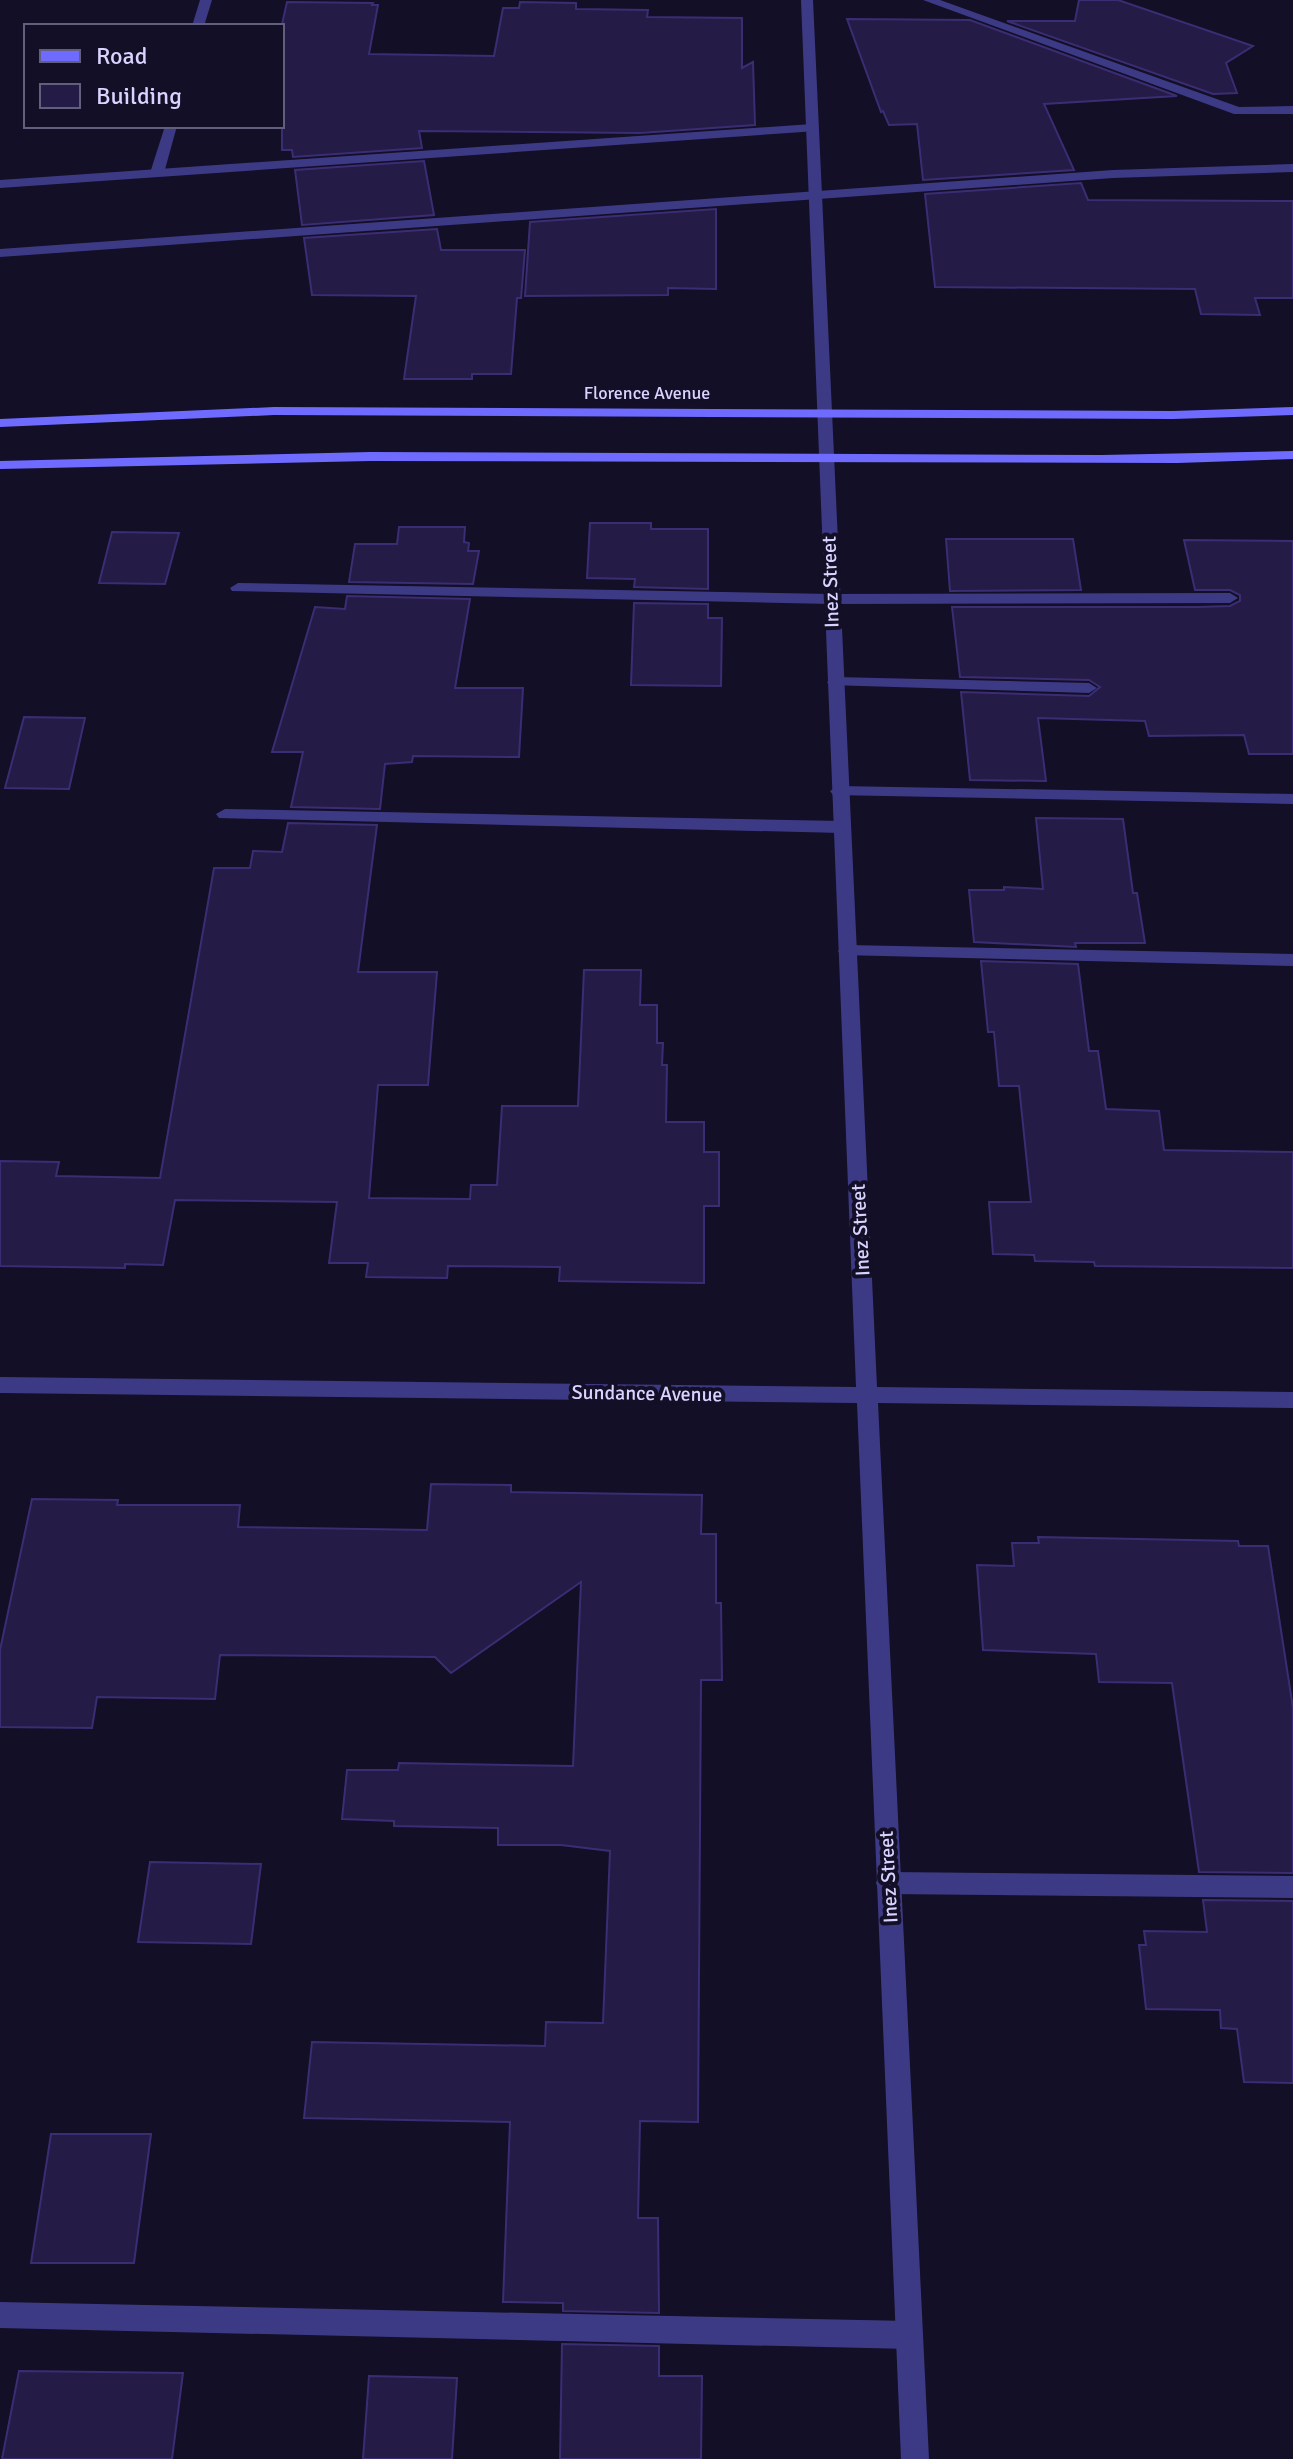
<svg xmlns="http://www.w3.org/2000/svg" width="1293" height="2459" font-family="Signika,sans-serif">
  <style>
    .building { fill: #241b47; stroke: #3b2d73; stroke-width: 2 }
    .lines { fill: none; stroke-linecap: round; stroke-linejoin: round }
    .lane { fill: #3d3a85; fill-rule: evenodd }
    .street { fill: #3d3a85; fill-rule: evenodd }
    .secondary { fill: #6f6bff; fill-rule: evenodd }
    .labels { text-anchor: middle; stroke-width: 8; stroke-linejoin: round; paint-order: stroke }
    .far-street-label { font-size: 18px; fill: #d9d4ff; stroke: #130f26 }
    .street-label { font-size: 20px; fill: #d9d4ff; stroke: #130f26 }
  </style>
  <rect width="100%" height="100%" fill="#130f26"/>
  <g class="building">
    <path d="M 1079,0 L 1118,0 L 1253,46 L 1226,63 L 1237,93 L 1213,94 L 1007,21 L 1075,21 Z"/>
    <path d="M 287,2 L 373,3 L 372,5 L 378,5 L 369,54 L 494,56 L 503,8 L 519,8 L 520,2 L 576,3 L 576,9 L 648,10 L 647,17 L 742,18 L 742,68 L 753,62 L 755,125 L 640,133 L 419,131 L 422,148 L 293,157 L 292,150 L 282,150 L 282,24 Z"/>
    <path d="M 847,19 L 970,20 L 1177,96 L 1044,104 L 1074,170 L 923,180 L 917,124 L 889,125 L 883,111 L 881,112 Z"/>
    <path d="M 424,161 L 434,215 L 302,225 L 295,170 Z"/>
    <path d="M 1081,183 L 1088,200 L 1293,201 L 1293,298 L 1255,298 L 1260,315 L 1201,314 L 1195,289 L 935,287 L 925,194 Z"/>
    <path d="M 716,209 L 716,289 L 668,288 L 668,295 L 525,296 L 530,222 Z"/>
    <path d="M 437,229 L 441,250 L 525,250 L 521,298 L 517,298 L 511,374 L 472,374 L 472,379 L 404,379 L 416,296 L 312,295 L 304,238 Z"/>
    <path d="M 590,523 L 651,523 L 651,529 L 708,529 L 708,589 L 634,587 L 635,579 L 587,578 Z"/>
    <path d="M 399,527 L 465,527 L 464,542 L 469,543 L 468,551 L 479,551 L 473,584 L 349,582 L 355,544 L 397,544 Z"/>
    <path d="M 112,532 L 179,533 L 165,584 L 99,583 Z"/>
    <path d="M 946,539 L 1073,539 L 1081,590 L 950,591 Z"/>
    <path d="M 1184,540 L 1293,541 L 1293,754 L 1249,754 L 1244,735 L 1149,736 L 1145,721 L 1038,718 L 1046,781 L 970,780 L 961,692 L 1089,696 L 1100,687 L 1089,680 L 960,677 L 952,607 L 1198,607 L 1230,606 L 1240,601 L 1240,595 L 1230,590 L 1195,590 Z"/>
    <path d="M 347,596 L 470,599 L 455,688 L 523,688 L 519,757 L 413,756 L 412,762 L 385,764 L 380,809 L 291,807 L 303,752 L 272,752 L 315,607 L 345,609 Z"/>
    <path d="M 634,603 L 708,604 L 708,618 L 722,618 L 721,686 L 631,685 Z"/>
    <path d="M 24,717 L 85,718 L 69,789 L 5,788 Z"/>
    <path d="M 1036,818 L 1123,819 L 1133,893 L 1137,893 L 1145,943 L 1075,943 L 1076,947 L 974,942 L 969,890 L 1004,890 L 1004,887 L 1043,889 Z"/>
    <path d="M 288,823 L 377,825 L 358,972 L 437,972 L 428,1085 L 378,1085 L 369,1198 L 470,1199 L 471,1185 L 497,1185 L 502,1106 L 578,1106 L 584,970 L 641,970 L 640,1005 L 657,1005 L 657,1043 L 663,1043 L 662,1065 L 667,1065 L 666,1122 L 704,1122 L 704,1152 L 719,1152 L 719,1206 L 704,1206 L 704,1283 L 559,1281 L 560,1267 L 448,1266 L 447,1278 L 366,1277 L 368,1263 L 329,1263 L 337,1202 L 175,1200 L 163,1265 L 125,1264 L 125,1268 L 0,1266 L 0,1161 L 59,1162 L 56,1176 L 160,1178 L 214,868 L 250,868 L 253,851 L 282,852 Z"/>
    <path d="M 981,961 L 1078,964 L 1089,1051 L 1098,1051 L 1106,1109 L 1159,1111 L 1164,1150 L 1293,1152 L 1293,1268 L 1095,1266 L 1094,1262 L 1035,1261 L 1034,1255 L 993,1254 L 989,1202 L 1031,1202 L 1019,1086 L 999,1086 L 994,1032 L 988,1032 Z"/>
    <path d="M 431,1484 L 511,1485 L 511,1492 L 702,1495 L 701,1534 L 716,1534 L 716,1603 L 721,1603 L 722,1680 L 701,1680 L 698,2122 L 640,2121 L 638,2218 L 658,2218 L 659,2313 L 563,2311 L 563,2303 L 503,2302 L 510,2122 L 304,2118 L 312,2042 L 545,2046 L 546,2022 L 603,2023 L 610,1851 L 561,1845 L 498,1845 L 498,1828 L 394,1826 L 394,1821 L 342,1819 L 347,1770 L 398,1770 L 399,1763 L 573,1766 L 581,1582 L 451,1673 L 435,1657 L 220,1655 L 215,1699 L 97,1697 L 92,1728 L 0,1727 L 0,1650 L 32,1499 L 118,1500 L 117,1505 L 240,1505 L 238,1527 L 427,1530 Z"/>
    <path d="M 1038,1537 L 1238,1541 L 1239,1546 L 1268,1546 L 1293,1708 L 1293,1873 L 1199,1872 L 1172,1683 L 1099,1682 L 1096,1654 L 983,1650 L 977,1565 L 1014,1566 L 1012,1543 L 1039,1543 Z"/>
    <path d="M 150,1862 L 261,1864 L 251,1944 L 138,1942 Z"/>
    <path d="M 1203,1900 L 1293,1901 L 1293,2083 L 1244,2082 L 1237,2029 L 1221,2028 L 1220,2010 L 1146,2009 L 1139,1945 L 1146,1945 L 1144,1931 L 1207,1932 Z"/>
    <path d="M 51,2134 L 151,2134 L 134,2263 L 31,2263 Z"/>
    <path d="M 562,2344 L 659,2346 L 659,2376 L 702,2376 L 701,2459 L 560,2459 Z"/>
    <path d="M 19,2371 L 183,2373 L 172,2459 L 2,2459 Z"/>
    <path d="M 369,2376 L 457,2378 L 452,2459 L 363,2459 Z"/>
  </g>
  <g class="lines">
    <g class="lane">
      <path d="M 923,0 L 940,0 L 1239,107 L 1293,106 L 1293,114 L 1234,114 Z"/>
      <path d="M 812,124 L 818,128 L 817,131 L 0,188 L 0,180 Z"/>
      <path d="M 1293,164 L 1293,172 L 1113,178 L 0,257 L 0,249 L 1113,170 Z"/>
      <path d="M 238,583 L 831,594 L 1230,593 L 1238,598 L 1230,603 L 831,604 L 232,591 L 230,588 Z"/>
      <path d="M 835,677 L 1089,683 L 1097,688 L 1089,693 L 829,685 L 827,682 Z"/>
      <path d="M 839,786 L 1293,794 L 1293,804 L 833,795 L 830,791 Z"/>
      <path d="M 225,809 L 841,821 L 850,827 L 841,833 L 219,818 L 216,814 Z"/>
      <path d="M 847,945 L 1293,954 L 1293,966 L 841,955 L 838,951 L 841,947 Z"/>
      <path d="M 888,1872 L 1293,1876 L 1293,1898 L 888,1894 L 879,1891 L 876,1883 L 879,1875 Z"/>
      <path d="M 0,2302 L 909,2321 L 919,2325 L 923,2335 L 919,2345 L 909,2349 L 0,2328 Z"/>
    </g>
    <g class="street">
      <path d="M 200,0 L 212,0 L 204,26 L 192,26 Z"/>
      <path d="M 801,0 L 813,0 L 877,1387 L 1293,1392 L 1293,1408 L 878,1403 L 929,2459 L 901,2459 L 857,1403 L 0,1393 L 0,1377 L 856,1387 Z"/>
      <path d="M 165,126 L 177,126 L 164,173 L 157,177 L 150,173 Z"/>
    </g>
    <g class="secondary">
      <path d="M 274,407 L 1173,411 L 1293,407 L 1293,415 L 1173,419 L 274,415 L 0,427 L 0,419 Z"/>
      <path d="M 1293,451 L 1293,459 L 1178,463 L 370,461 L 0,469 L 0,461 L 370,452 L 1102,455 Z"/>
    </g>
  </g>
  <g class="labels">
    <g class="far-street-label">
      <text x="647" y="399">Florence Avenue</text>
    </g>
    <g class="street-label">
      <text transform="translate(830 582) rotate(-92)" y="7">Inez Street</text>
      <text transform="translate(860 1230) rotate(-93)" y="7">Inez Street</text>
      <text transform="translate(647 1393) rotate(1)" y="7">Sundance Avenue</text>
      <text transform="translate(888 1877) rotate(-93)" y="7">Inez Street</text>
    </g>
  </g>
  <rect x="24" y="24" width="260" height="104" fill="#130f26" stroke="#625e7d" stroke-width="2"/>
  <rect x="40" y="50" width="40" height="12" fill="#6f6bff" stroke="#625e7d" stroke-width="2"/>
  <text x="96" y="64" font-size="24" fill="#d9d4ff">Road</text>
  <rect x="40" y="84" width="40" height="24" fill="#241b47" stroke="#625e7d" stroke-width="2"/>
  <text x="96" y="104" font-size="24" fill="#d9d4ff">Building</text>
</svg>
